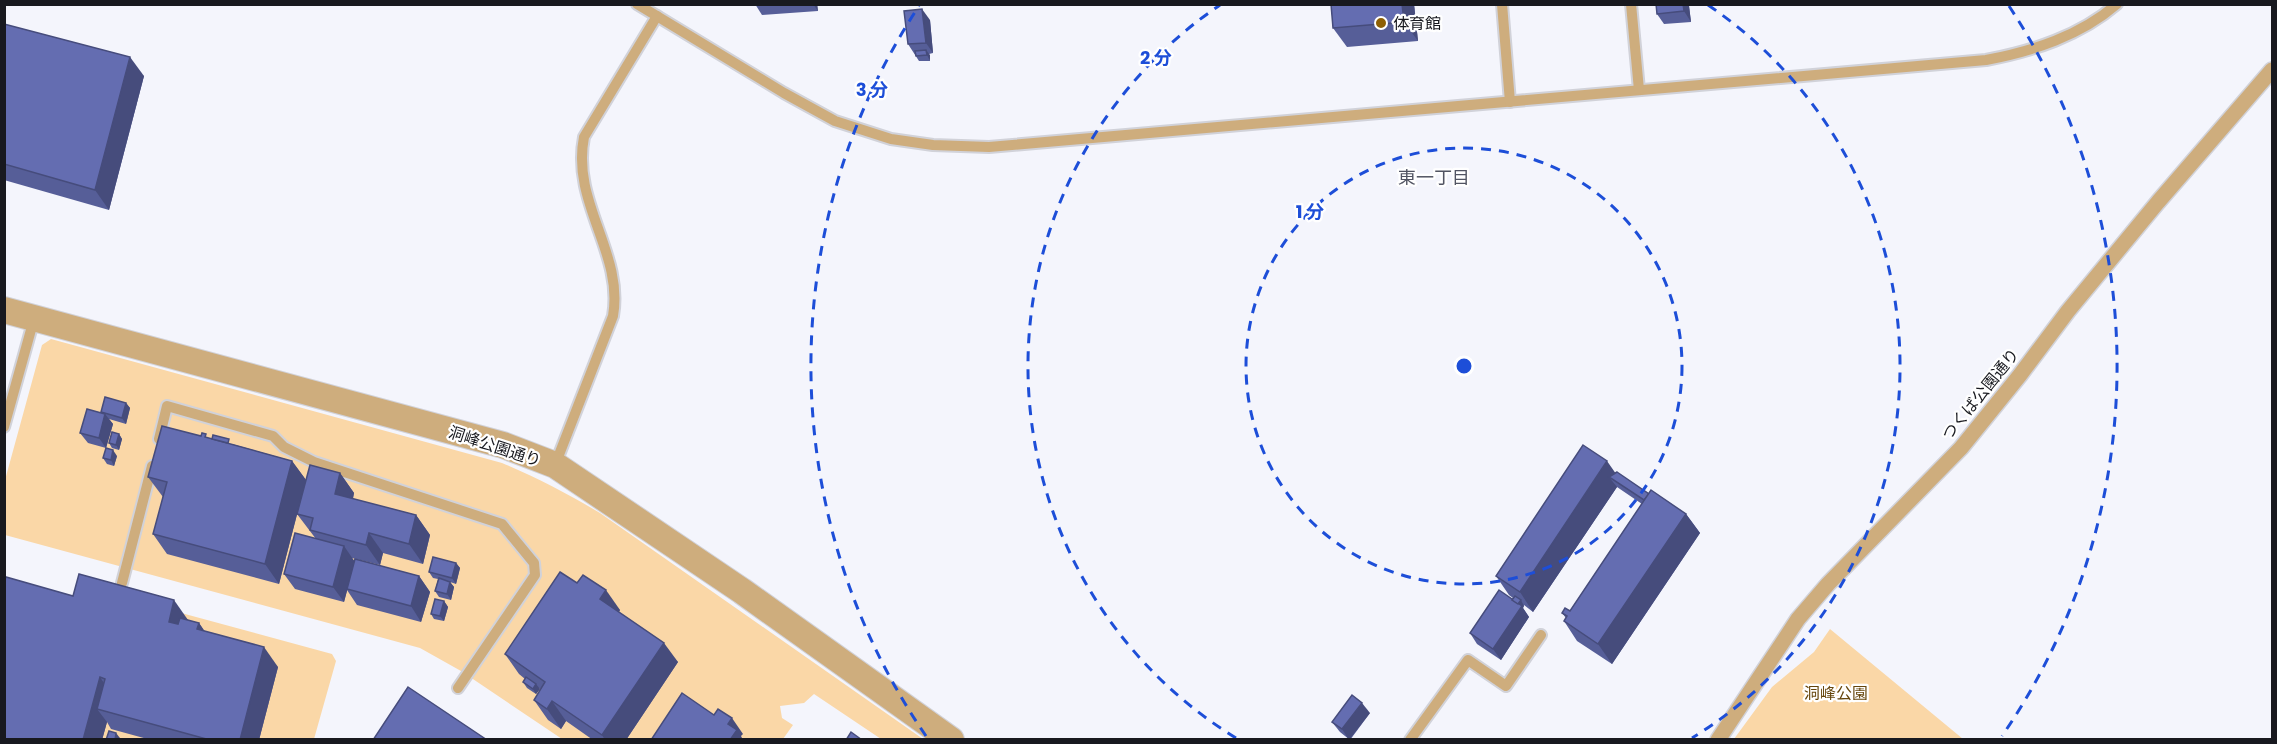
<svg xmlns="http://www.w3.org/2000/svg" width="2277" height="744" font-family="Poppins,'Noto Sans JP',sans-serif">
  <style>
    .green { fill: #fad7a7 }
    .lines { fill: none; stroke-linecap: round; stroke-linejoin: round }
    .service-casing { stroke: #d1d2d9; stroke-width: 14 }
    .pedestrian-casing { stroke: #d1d2d9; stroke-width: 18 }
    .tertiary-casing { stroke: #d1d2d9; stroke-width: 28 }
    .service { stroke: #cead7d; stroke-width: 10 }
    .pedestrian { stroke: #cead7d; stroke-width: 15 }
    .tertiary { stroke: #cead7d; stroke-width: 26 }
    .wall { fill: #565e98 }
    .shaded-wall { fill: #464c7c }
    .building { fill: #646db1; stroke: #464c7c; stroke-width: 1.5 }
    .ring { fill: none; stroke: #1d4ed8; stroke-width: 3; stroke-dasharray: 10 8 }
    .poi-dot { fill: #8d5f05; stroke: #fff; stroke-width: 2 }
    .labels { text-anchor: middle; stroke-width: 4.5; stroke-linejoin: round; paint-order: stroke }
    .poi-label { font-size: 16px; fill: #18191f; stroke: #fff; text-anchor: start }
    .street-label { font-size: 16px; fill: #18191f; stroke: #fff }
    .park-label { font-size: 16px; fill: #66460c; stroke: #fff }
    .neighbourhood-label { font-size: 18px; fill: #515462; stroke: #fff }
    .centre { fill: #1d4ed8; stroke: #fff; stroke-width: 3 }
    .ring-label { font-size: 18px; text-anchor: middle; font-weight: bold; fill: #1d4ed8; stroke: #fff; stroke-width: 4.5; stroke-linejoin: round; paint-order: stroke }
  </style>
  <rect width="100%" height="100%" fill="#f4f5fc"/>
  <g class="green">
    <path d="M 51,339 L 502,463 C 536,477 568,494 600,513 L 923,739 L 881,739 L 814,694 L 804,703 L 780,706 L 782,718 L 793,725 L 783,739 L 562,739 L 461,671 L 420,648 L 5,535 L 5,480 L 42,345 Z"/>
    <path d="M 89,588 L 332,654 L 336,661 L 314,739 L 5,740 L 83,610 Z"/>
    <path d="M 1830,629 L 1963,739 L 1734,739 L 1772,687 L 1814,652 Z"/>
  </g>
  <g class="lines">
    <g class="service-casing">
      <g id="service">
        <path d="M 637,4 L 784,93 L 835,121 L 891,139 L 933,145 L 989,147 L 1986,60 C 2033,51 2080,36 2117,4"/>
        <path d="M 1502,4 L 1510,102"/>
        <path d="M 1631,4 L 1639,90"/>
        <path d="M 4,427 L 34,319"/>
        <path d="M 159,439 L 167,406 L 273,436 L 284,447 L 314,462 L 502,524 L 534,563 L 535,575 L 458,688"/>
        <path d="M 555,465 L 613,316 C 624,253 571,203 584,137 L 657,16"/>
        <path d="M 122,583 L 152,466"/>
        <path d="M 1410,740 L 1468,660 L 1506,686 L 1541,635"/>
      </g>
    </g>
    <g class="pedestrian-casing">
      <path id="pedestrian" d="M 1718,740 L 1798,619 L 1828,584 L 1961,448 L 2020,375 L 2068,311 L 2158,202 L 2272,70"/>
    </g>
    <g class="tertiary-casing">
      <path id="tertiary" d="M 4,310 L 503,445 L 555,465 L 742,591 L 951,740"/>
    </g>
    <use href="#service" class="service"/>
    <use href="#pedestrian" class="pedestrian"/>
    <use href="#tertiary" class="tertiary"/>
  </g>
  <g class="wall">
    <path d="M 755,4 L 817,4 L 818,11 L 762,15 Z"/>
    <path d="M 1331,4 L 1414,4 L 1418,41 L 1347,47 L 1333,28 Z"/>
    <path d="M 1656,4 L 1688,4 L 1689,6 L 1691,22 L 1664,24 L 1657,14 Z"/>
    <path d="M 930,20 L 933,53 L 929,54 L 930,61 L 919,61 L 908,44 Z"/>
    <path d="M 4,24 L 144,76 L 109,210 L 4,180 Z"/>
    <path d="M 126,403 L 130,408 L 126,424 L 109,419 L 113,424 L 106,448 L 88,443 L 80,433 L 101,412 Z"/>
    <path d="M 119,434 L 122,439 L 119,450 L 112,448 L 109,443 Z"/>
    <path d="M 232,444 L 292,461 L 306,480 L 340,473 L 354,493 L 353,499 L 416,515 L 430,535 L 423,564 L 383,553 L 380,565 L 352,558 L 354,561 L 419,576 L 430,592 L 421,622 L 357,605 L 347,590 L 344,602 L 295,589 L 284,574 L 316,539 L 297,514 L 279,584 L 167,554 L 153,534 L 163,497 L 148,477 Z"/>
    <path d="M 117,456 L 114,466 L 107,464 L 103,458 Z"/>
    <path d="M 1615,473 L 1649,494 L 1686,514 L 1700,533 L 1612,664 L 1577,641 L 1564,621 L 1566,618 L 1562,613 L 1570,611 L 1642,504 L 1617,487 L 1533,612 L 1524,605 L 1523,608 L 1529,617 L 1501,660 L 1477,644 L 1470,633 L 1513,598 L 1509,595 L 1496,576 Z"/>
    <path d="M 456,563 L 460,568 L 456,584 L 450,582 L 454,587 L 451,600 L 439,597 L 435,591 L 438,579 L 433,578 L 429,572 Z"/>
    <path d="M 577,583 L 620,610 L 619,612 L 678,662 L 626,740 L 593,740 L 566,721 L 561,729 L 548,720 L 534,700 L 541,689 L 539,688 L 540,689 L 536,694 L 527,688 L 523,682 L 525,679 L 519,674 L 505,654 Z"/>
    <path d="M 73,596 L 199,623 L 204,631 L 278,667 L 259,740 L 151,740 L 111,729 L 107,722 L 102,740 Z"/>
    <path d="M 444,601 L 448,607 L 444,621 L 434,619 L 431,614 Z"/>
    <path d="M 1370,713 L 1350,740 L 1340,732 L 1332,722 Z"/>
  </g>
  <g class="shaded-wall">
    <path d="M 813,4 L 817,4 L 818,11 Z"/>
    <path d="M 1402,4 L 1414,4 L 1418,41 L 1404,22 Z"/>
    <path d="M 1683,4 L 1688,4 L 1689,6 L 1691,22 L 1684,11 Z"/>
    <path d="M 922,9 L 930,20 L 933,53 L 926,43 Z"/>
    <path d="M 926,50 L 930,55 L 930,61 L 927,55 Z"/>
    <path d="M 130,57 L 144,76 L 109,210 L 95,190 Z"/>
    <path d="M 126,403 L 130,408 L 126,424 L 122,418 Z"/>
    <path d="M 105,414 L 113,424 L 106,448 L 99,438 Z"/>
    <path d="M 119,434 L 122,439 L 119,450 L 116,445 Z"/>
    <path d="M 113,450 L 117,456 L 114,466 L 111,460 Z"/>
    <path d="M 292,461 L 306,480 L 279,584 L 265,564 Z"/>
    <path d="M 1607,461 L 1621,481 L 1609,477 L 1617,487 L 1533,612 L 1520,592 Z"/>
    <path d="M 340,473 L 354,493 L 349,514 L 335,494 Z"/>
    <path d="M 1686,514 L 1700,533 L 1612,664 L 1598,644 Z"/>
    <path d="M 416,515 L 430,535 L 423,564 L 409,544 Z"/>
    <path d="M 369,533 L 383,553 L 380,565 L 366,545 Z"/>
    <path d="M 344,546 L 355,562 L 344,602 L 333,587 Z"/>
    <path d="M 456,563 L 460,568 L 456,584 L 452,578 Z"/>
    <path d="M 419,576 L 430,592 L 421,622 L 411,606 Z"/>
    <path d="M 450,582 L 454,587 L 451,600 L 447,594 Z"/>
    <path d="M 606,590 L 620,610 L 614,619 L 600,599 Z"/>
    <path d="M 174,600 L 188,620 L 183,641 L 169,622 Z"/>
    <path d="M 1521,600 L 1524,606 L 1523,608 L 1529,617 L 1501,660 L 1493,649 Z"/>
    <path d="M 444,601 L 448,607 L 444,621 L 440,616 Z"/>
    <path d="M 199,623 L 213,643 L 197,629 Z"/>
    <path d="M 664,643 L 678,662 L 626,740 L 605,740 L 602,735 Z"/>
    <path d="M 264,647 L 278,667 L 259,740 L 240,740 Z"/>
    <path d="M 100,677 L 113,697 L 97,709 L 107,722 L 102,740 L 83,740 Z"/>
    <path d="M 536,684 L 540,689 L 536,694 L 533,689 Z"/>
    <path d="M 552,701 L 566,721 L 561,729 L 547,709 Z"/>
    <path d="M 1362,703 L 1370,713 L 1349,740 L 1342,729 Z"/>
    <path d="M 732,718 L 743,734 L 741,736 L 743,740 L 730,740 L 728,724 Z"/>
    <path d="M 116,733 L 120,738 L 120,740 L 115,740 Z"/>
  </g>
  <g class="building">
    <path d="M 1331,4 L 1402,4 L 1404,22 L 1333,28 Z"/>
    <path d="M 1656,4 L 1683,4 L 1684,11 L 1657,14 Z"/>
    <path d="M 922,9 L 926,43 L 908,44 L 904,11 Z"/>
    <path d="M 4,24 L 130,57 L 95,190 L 4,164 Z"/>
    <path d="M 926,50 L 927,55 L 916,56 L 915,51 Z"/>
    <path d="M 105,397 L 126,403 L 122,418 L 101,412 Z"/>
    <path d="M 87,409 L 105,414 L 99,438 L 80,433 Z"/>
    <path d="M 162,426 L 201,436 L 202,433 L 206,434 L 205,437 L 292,461 L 265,564 L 153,534 L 167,482 L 148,477 Z"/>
    <path d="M 112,432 L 119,434 L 116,445 L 109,443 Z"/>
    <path d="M 213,435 L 229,439 L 228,443 L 212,439 Z"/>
    <path d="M 1583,445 L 1607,461 L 1520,592 L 1496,576 Z"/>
    <path d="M 106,448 L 113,450 L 111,460 L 103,458 Z"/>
    <path d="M 310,465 L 340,473 L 335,494 L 416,515 L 409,544 L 369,533 L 366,545 L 310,530 L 313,518 L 297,514 Z"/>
    <path d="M 1617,472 L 1649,494 L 1644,500 L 1609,477 Z"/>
    <path d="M 1651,490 L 1686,514 L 1598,644 L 1564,621 L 1567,616 L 1562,613 L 1565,608 L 1570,611 Z"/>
    <path d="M 295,533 L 344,546 L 333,587 L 284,574 Z"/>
    <path d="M 433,557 L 456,563 L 452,578 L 429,572 Z"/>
    <path d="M 355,559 L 419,576 L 411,606 L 347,589 Z"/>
    <path d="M 560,572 L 577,583 L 583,575 L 606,590 L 600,599 L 664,643 L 602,735 L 552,701 L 547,709 L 534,700 L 545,682 L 505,654 Z"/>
    <path d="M 79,574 L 174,600 L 169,622 L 178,624 L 180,618 L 199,623 L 197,629 L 264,647 L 240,740 L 210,740 L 97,709 L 105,679 L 100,677 L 83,740 L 4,740 L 4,582 L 6,577 L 73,596 Z"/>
    <path d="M 439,578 L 450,582 L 447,594 L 435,591 Z"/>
    <path d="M 1499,590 L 1522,606 L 1493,649 L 1470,633 Z"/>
    <path d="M 1515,596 L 1521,600 L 1518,604 L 1512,600 Z"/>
    <path d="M 435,599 L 444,601 L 440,616 L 431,614 Z"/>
    <path d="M 526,677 L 536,684 L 533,689 L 523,682 Z"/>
    <path d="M 408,687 L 487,740 L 373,740 Z"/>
    <path d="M 682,693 L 714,715 L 718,709 L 732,718 L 728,724 L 737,730 L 730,740 L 651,740 Z"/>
    <path d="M 1352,695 L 1362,703 L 1342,729 L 1332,722 Z"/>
    <path d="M 109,731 L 116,733 L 115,740 L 106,740 Z"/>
    <path d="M 851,732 L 862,740 L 846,740 Z"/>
  </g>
  <g class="ring">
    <circle cx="1464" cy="366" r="218"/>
    <path d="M1236 738A436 436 0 0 1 1220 5M1708 5A436 436 0 0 1 1692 738"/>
    <path d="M926 736A653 653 0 0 1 919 6M2009 6A653 653 0 0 1 2002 736"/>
  </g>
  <circle class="poi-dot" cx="1381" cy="23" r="6"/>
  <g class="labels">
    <g class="poi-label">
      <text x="1393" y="29">体育館</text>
    </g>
    <g class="street-label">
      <text transform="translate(1980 394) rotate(-51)" y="6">つくば公園通り</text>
      <text transform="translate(495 446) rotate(18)" y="6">洞峰公園通り</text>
    </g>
    <g class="park-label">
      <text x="1836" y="699">洞峰公園</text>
    </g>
    <g class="neighbourhood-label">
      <text x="1434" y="184">東一丁目</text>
    </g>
  </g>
  <circle cx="1464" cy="366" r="9" class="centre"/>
  <g class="ring-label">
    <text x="1156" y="64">2 分</text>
    <text x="872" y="96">3 分</text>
    <text x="1310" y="218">1 分</text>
  </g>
  <rect width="2277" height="744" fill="none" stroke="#18191f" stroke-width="12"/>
</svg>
